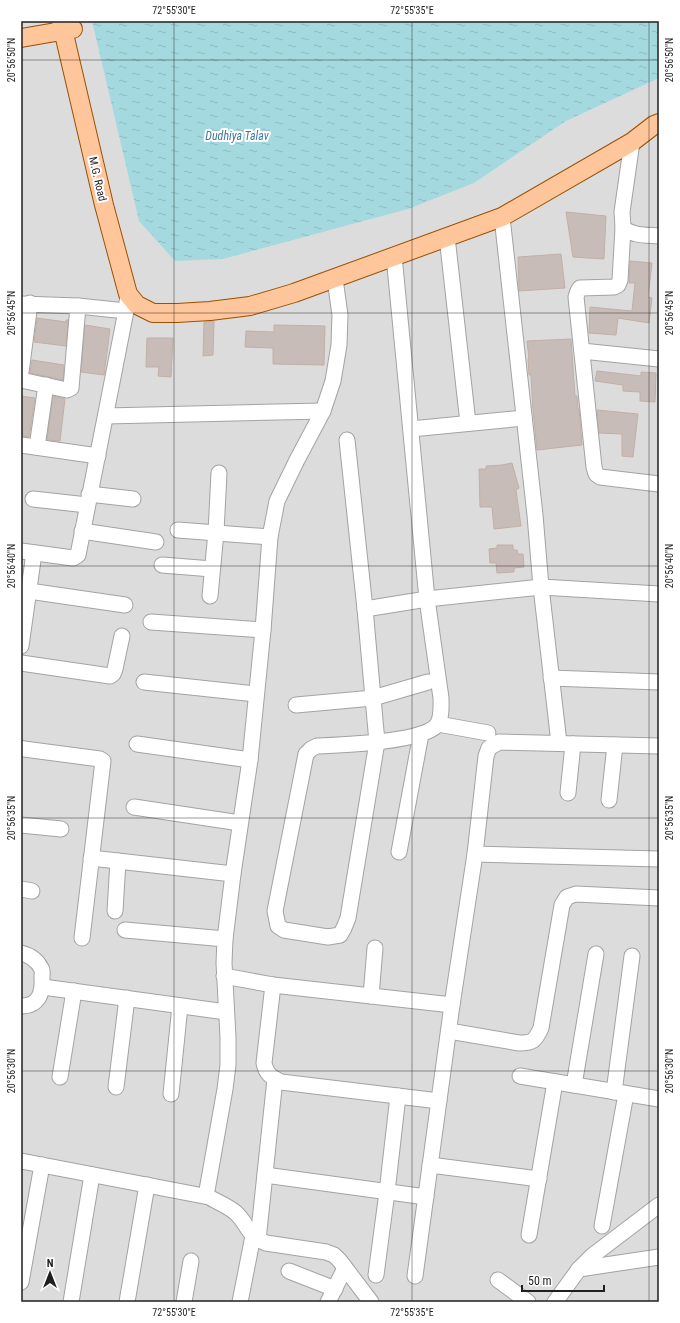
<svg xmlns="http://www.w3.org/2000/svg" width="680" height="1323" font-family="'Roboto Condensed',sans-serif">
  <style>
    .residential { fill: #dddcdc }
    .water { fill: url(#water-ripples) }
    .building { fill: #c8bcb8; stroke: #c2afa6 }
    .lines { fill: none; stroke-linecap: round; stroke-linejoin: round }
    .minor-casing { stroke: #a3a3a3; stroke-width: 17 }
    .major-casing { stroke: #9a5000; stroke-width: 20 }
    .minor { stroke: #fff; stroke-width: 15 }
    .major { stroke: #ffc59b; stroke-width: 18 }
    .ticks { fill: none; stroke: #1f1f1f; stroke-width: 1; stroke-opacity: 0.45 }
    .labels { text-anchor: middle; stroke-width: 4; stroke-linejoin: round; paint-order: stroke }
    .street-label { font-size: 11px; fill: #1f1f1f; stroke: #fff }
    .water-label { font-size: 12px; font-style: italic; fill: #407a9a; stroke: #fff }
    .neatline { fill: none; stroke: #1f1f1f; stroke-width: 1.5 }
    .ticks-label { font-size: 10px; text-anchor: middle; fill: #1f1f1f }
  </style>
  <defs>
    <pattern id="water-ripples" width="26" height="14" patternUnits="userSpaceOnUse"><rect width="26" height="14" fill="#a4dadf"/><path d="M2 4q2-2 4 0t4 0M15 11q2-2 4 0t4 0" fill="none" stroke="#8dbbbf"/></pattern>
  </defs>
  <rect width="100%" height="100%" fill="#f0ebe5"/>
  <rect class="residential" x="21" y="21" width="638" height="1281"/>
  <path class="water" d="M 92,21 L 659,21 L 659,78 L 566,121 L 474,183 L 408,209 L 223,259 L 175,261 L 139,221 Z"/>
  <g class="building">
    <path d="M 566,212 L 606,216 L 604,259 L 573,257 Z"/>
    <path d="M 561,254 L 565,288 L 519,291 L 518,257 Z"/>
    <path d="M 630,261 L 652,263 L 648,297 L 652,298 L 649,323 L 618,318 L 616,335 L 589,333 L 590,307 L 632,311 L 635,283 L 629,283 Z"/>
    <path d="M 37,318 L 66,322 L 66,320 L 68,320 L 66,346 L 34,342 Z"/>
    <path d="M 214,321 L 213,355 L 203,356 L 204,322 Z"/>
    <path d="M 85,325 L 110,329 L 104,375 L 81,372 Z"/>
    <path d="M 274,325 L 325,326 L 324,365 L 273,364 L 273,348 L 245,347 L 246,331 L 274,332 Z"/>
    <path d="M 147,338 L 173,338 L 171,377 L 158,376 L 159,367 L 146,367 Z"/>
    <path d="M 571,339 L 575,396 L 577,396 L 578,409 L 579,409 L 582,445 L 537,450 L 533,410 L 531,375 L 529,375 L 528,359 L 529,359 L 527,341 Z"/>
    <path d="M 32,360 L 64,365 L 63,380 L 30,373 Z"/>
    <path d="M 597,371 L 641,376 L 641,372 L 656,373 L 655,402 L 640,401 L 640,392 L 623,391 L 623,385 L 595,381 Z"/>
    <path d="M 21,396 L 35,398 L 29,437 L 21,436 Z"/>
    <path d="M 53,396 L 65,399 L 60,441 L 47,440 Z"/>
    <path d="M 597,410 L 638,414 L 633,457 L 622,456 L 622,434 L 599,433 Z"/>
    <path d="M 512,463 L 519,488 L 516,490 L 521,526 L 494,529 L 492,507 L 480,507 L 479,469 L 486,469 L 486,466 L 502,465 Z"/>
    <path d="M 497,545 L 513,545 L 513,550 L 517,550 L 518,554 L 523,554 L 524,567 L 514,568 L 514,572 L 497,573 L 496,563 L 490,563 L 489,549 L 497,548 Z"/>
  </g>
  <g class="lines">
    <g class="minor-casing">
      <g id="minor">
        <path d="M 632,142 L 622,212 L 623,228 C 633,236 647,235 659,236"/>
        <path d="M 502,217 L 535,515 L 541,587 L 559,743"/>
        <path d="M 623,228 L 620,280 L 618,285 L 614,287 L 580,288 L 578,291 L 576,297 L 594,467 L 596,474 L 600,477 L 659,484"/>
        <path d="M 447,237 L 468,423"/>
        <path d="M 21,304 L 78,306 L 126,311"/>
        <path d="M 582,351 L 659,359"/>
        <path d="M 21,372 L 30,303"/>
        <path d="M 21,380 L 67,390 L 71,388 L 78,306"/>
        <path d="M 106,416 L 323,411"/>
        <path d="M 411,429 L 524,418"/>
        <path d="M 347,440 L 365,609 L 377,742 L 348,918 L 344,928 L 340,935 L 328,937 L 284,930 L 278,926 L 275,911 L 306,754 L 311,749 L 317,746 C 341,745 423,742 437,725 C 442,718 441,705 441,698 L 427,599 L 394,256"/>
        <path d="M 21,445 L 98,456"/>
        <path d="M 37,447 L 46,385"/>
        <path d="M 89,494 L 133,499"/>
        <path d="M 33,499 L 87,505"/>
        <path d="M 178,530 L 270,537"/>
        <path d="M 82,531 L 156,542"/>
        <path d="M 21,551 L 73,558 L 78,555 L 126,311 L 128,294"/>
        <path d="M 162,565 L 212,569"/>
        <path d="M 29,591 L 125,605"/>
        <path d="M 210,596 L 216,532 L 219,473"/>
        <path d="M 365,609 L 427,599 L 541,587 L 659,594"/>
        <path d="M 151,622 L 263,630"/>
        <path d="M 21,646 L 34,553"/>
        <path d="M 21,663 L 110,676 L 113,674 L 115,669 L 122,636"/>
        <path d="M 551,678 L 659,682"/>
        <path d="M 144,682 L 256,694"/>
        <path d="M 296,705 L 373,698 L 428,682"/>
        <path d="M 438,724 L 488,733"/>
        <path d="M 137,744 L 250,760"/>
        <path d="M 21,748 L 24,749 L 100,759 L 103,761 L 82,938"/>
        <path d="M 568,793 L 573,744"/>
        <path d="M 609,800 L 615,745"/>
        <path d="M 134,807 L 240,823"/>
        <path d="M 21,825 L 61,829"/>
        <path d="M 399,852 L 421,734"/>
        <path d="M 475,854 L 659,859"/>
        <path d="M 91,858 L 233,874"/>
        <path d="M 21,889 L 32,891"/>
        <path d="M 115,911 L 118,861"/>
        <path d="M 125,930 L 225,939"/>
        <path d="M 21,953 C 29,955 37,960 41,968 C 43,970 42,974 42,977 C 43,993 39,1006 21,1006"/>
        <path d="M 224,976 L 273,985 L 452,1005 L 475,854 L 486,756 L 489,748 L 499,742 L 659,746"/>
        <path d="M 273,985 L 264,1063 C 266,1074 271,1077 281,1082 L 439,1101"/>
        <path d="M 43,987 L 226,1012"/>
        <path d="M 371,996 L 375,948"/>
        <path d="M 449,1031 L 519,1043 C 533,1043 535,1041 541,1028 L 562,905 L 567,897 L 576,894 L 659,898"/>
        <path d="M 520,1076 L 659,1099"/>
        <path d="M 60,1077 L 74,991"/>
        <path d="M 574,1085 L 596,954"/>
        <path d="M 116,1087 L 127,998"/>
        <path d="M 614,1092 L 632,956"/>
        <path d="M 171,1094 L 180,1006"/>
        <path d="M 21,1161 L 209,1197 C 217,1202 228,1206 236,1213 C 249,1225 246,1235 266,1243 L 326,1252 L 334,1255 L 340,1261 L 371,1302"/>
        <path d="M 430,1165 L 539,1179"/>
        <path d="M 265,1175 L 426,1197"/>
        <path d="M 206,1196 L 225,1089 L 228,1065 L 228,1037 L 224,963 L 225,939 L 233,874 L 250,760 L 263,630 L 270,537 L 277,501 L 297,460 L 323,411 L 333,381 L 339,345 L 340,315 L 335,279"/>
        <path d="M 602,1226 L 626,1094"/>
        <path d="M 529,1235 L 555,1082"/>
        <path d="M 258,1240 L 275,1079"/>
        <path d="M 579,1269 L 659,1257"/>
        <path d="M 289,1271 L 335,1289"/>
        <path d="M 376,1275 L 387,1192 L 398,1096"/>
        <path d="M 415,1276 L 452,1005"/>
        <path d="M 498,1280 L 528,1302"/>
        <path d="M 21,1282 L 42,1165"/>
        <path d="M 71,1302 L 92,1175"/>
        <path d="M 127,1302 L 147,1185"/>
        <path d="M 184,1302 L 191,1261"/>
        <path d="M 240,1302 L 253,1236"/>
        <path d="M 328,1302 L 345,1268"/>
        <path d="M 555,1302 L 579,1269 L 592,1256 L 659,1205"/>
      </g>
    </g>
    <g class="major-casing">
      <g id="major">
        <path d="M 61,21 L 104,205 L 128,294 L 137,305 L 153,313 L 177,313 L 210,311 L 250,306 L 294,293 L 502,217 L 632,142 L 654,125 L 659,123"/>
        <path d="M 21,38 L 73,29"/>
      </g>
    </g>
    <use href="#minor" class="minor"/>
    <use href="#major" class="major"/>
  </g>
  <path class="ticks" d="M 174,21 L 174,1302M 412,21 L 412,1302M 649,21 L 649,1302M 21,60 L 659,60M 21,313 L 659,313M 21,566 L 659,566M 21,818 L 659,818M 21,1071 L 659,1071"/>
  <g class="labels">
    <g class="street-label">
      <text transform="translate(98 179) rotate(77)" y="4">M.G. Road</text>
    </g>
    <g class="water-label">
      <text x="237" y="140">Dudhiya Talav</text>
    </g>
  </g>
  <rect width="680" height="1323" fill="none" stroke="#ffffff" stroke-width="44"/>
  <g transform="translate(50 1273)" stroke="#ffffff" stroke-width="3" paint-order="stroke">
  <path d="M0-3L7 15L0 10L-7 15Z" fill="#1f1f1f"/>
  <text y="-6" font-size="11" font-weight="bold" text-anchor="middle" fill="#1f1f1f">N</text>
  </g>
  <path d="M522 1285v6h82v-6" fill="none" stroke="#1f1f1f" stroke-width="2"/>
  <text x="528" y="1285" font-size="12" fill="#1f1f1f" stroke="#ffffff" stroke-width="3" paint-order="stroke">50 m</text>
  <rect x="22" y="22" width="636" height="1279" class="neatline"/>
  <g class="ticks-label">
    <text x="174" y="14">72°55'30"E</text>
    <text x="412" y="14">72°55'35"E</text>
    <text transform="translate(11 60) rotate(-90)" y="4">20°56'50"N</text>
    <text transform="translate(669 60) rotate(-90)" y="4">20°56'50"N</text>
    <text transform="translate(11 313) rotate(-90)" y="4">20°56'45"N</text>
    <text transform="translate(669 313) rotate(-90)" y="4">20°56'45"N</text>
    <text transform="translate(11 566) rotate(-90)" y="4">20°56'40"N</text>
    <text transform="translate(669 566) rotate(-90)" y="4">20°56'40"N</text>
    <text transform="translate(11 818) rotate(-90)" y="4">20°56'35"N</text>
    <text transform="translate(669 818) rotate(-90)" y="4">20°56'35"N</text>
    <text transform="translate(11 1071) rotate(-90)" y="4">20°56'30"N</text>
    <text transform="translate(669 1071) rotate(-90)" y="4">20°56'30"N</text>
    <text x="174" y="1316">72°55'30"E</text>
    <text x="412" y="1316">72°55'35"E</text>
  </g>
</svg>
